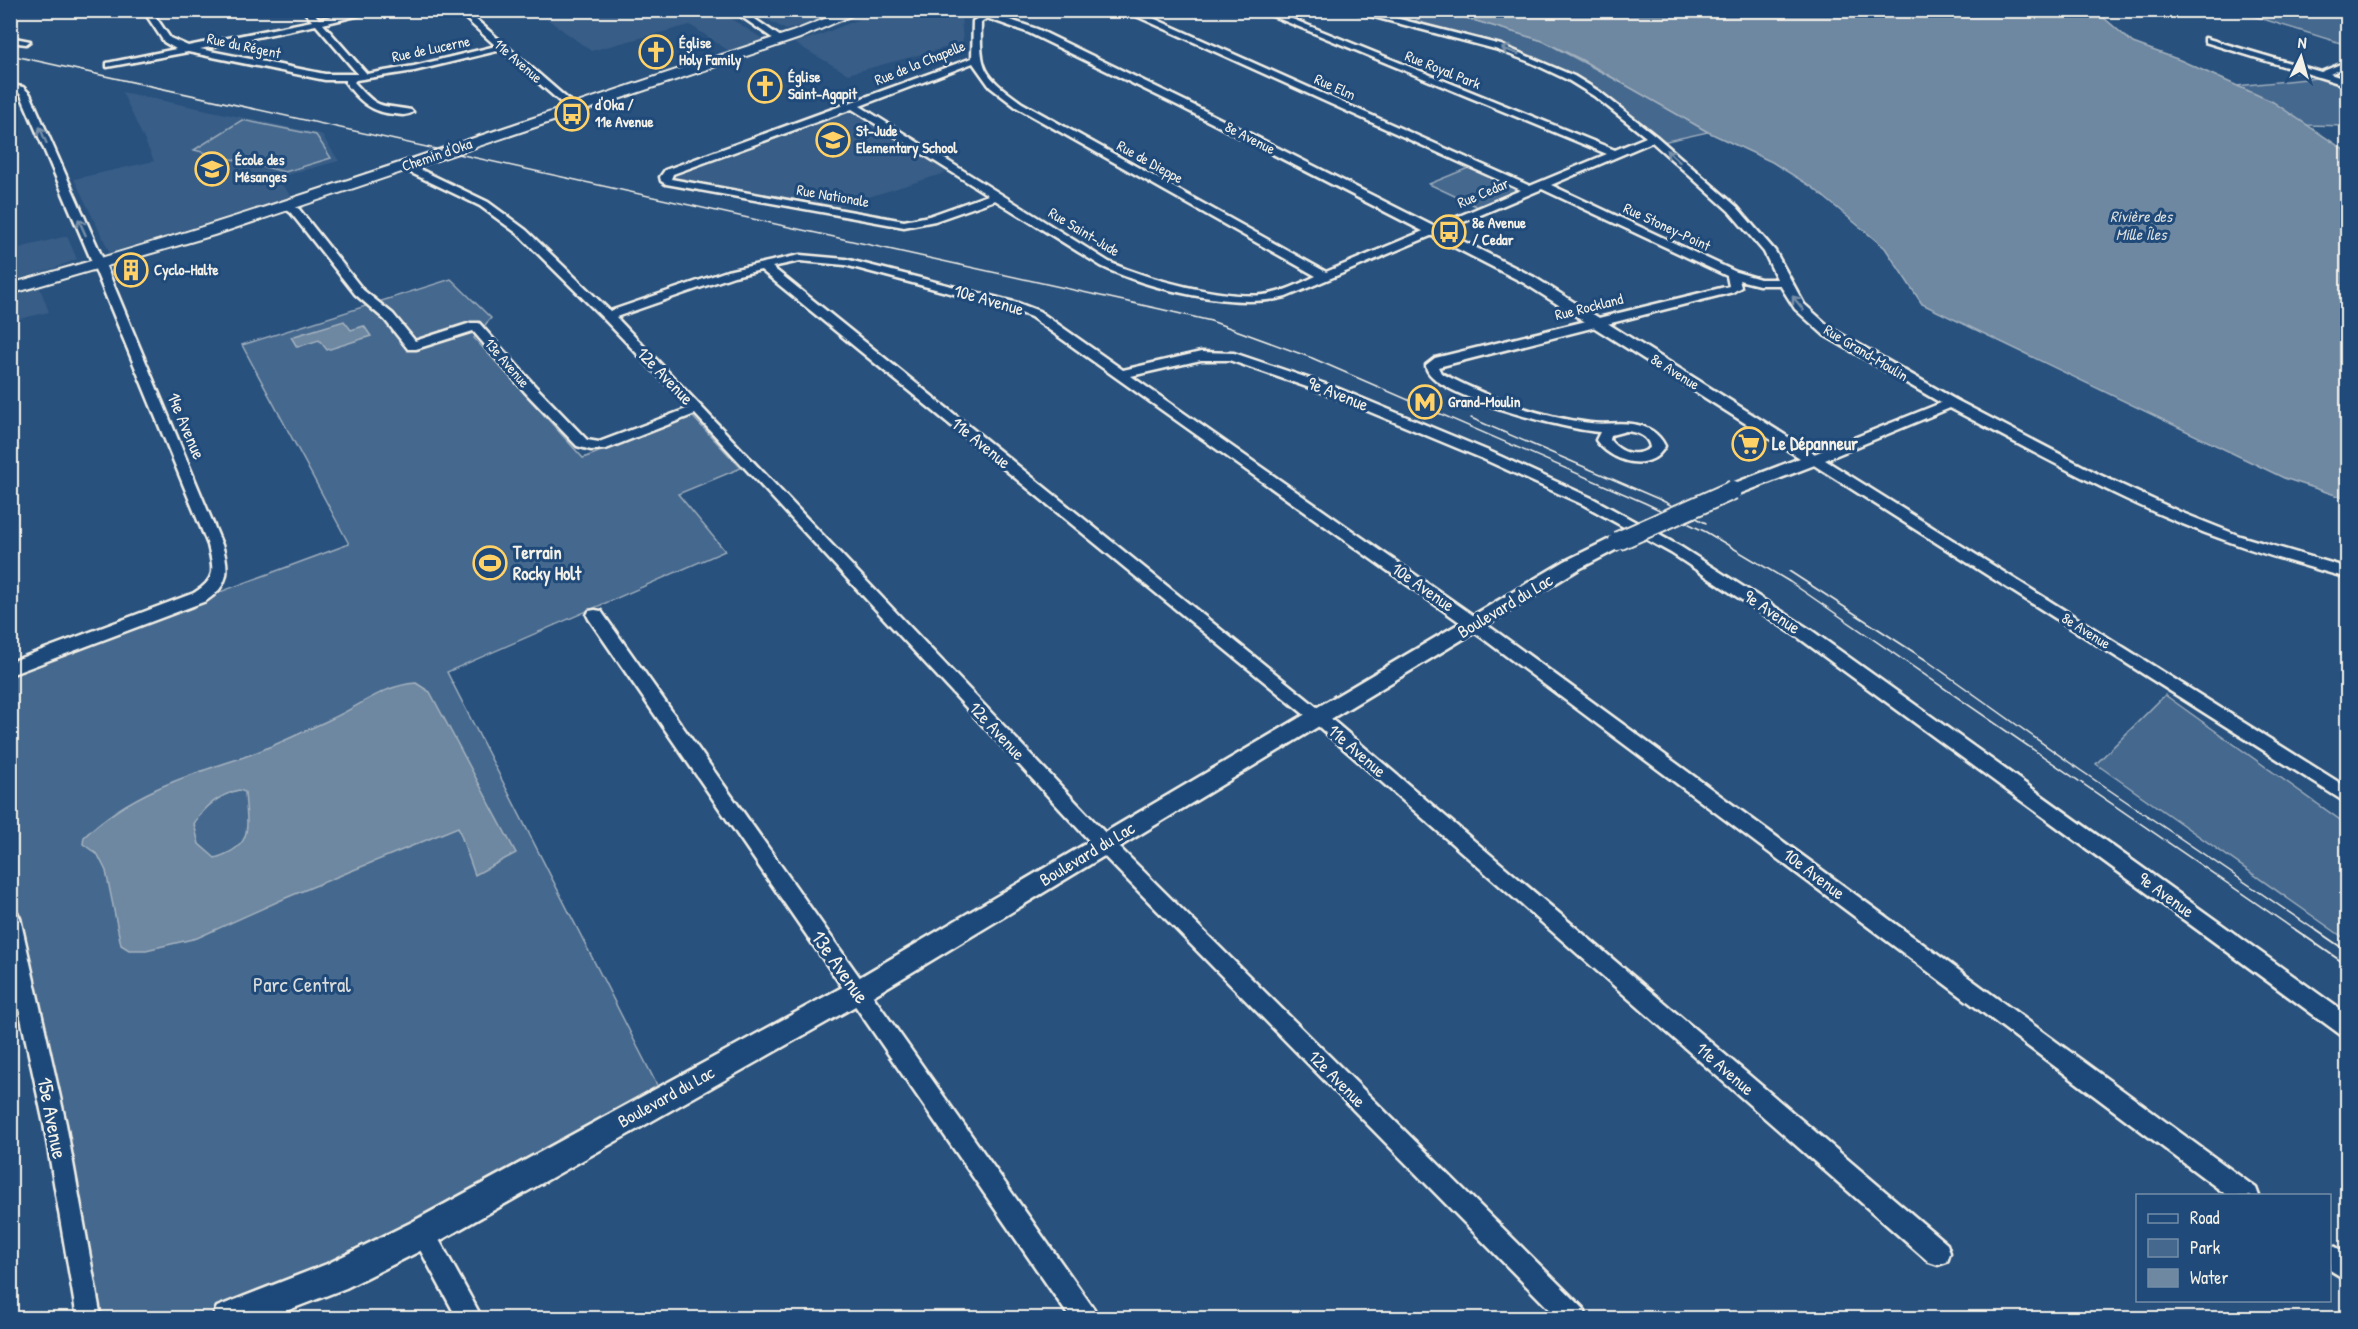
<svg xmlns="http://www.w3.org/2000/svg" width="2358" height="1329" font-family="'Patrick Hand',sans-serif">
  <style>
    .built { fill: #375d86 }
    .green { fill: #45688e; stroke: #9cacbb; stroke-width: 1.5 }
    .water { fill: #6e88a2; stroke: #a4b2be; stroke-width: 1.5; fill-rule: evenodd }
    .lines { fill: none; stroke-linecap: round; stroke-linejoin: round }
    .minor-casing { stroke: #f4f1e8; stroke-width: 5 }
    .tertiary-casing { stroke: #f4f1e8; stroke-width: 5 }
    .secondary-casing { stroke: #f4f1e8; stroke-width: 4 }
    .minor { fill: #1f4a7a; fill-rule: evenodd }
    .tertiary { fill: #1f4a7a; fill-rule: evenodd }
    .secondary { fill: #1f4a7a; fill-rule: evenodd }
    .tram-far1 { stroke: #f4f1e8; stroke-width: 1.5 }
    .tram { stroke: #f4f1e8; stroke-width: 2 }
    .tertiary-bridge-casing { stroke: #f4f1e8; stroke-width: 22; stroke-linecap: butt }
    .tertiary-bridge { stroke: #1f4a7a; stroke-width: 18 }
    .oneway { stroke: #748da6 }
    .labels { text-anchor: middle; stroke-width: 6; stroke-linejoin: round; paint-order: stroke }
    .far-poi-label { font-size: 15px; font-weight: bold; fill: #f4f1e8; stroke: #1f4a7a; text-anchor: start }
    .far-street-label { font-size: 15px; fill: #f4f1e8; stroke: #1f4a7a }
    .far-water-label { font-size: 16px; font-style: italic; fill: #d9dcda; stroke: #1f4a7a }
    .street-label { font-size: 18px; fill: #f4f1e8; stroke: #1f4a7a }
    .poi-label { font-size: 18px; font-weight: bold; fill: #f4f1e8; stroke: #1f4a7a; text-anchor: start }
    .near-street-label { font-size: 21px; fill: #f4f1e8; stroke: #1f4a7a }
    .near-park-label { font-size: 21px; fill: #dadcda; stroke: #1f4a7a }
  </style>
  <rect width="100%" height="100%" fill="#28517e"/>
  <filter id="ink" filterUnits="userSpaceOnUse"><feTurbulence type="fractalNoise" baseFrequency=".0167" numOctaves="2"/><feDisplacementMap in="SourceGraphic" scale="12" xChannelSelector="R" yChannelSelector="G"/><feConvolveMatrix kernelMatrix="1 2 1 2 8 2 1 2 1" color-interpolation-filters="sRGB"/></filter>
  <g filter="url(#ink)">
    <g class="built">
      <path d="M 946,10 L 961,15 L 963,43 L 848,74 L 794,43 L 820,35 L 879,11 Z"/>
      <path d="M 536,11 L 719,11 L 763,39 L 729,51 L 690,25 L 591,51 Z"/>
      <path d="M 752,11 L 808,11 L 825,19 L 786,30 Z"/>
      <path d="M 122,92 L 321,134 L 339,161 L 276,178 L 292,197 L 110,253 L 74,179 L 154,161 Z"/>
      <path d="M 853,106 L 955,170 L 827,210 L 666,181 L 669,172 Z"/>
      <path d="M 67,236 L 77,259 L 55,268 L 11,281 L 11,250 Z"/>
      <path d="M 40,288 L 49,312 L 11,321 L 11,295 Z"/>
    </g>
    <g class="green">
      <path d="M 2283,10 L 2347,11 L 2347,45 L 2250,15 Z"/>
      <path d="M 1435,11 L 1443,11 L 1543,41 L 1660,103 L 1708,132 L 1658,143 L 1597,94 L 1530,59 L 1408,24 Z"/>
      <path d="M 2327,77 L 2347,90 L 2347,126 L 2307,125 L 2236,86 Z"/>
      <path d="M 242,120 L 316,135 L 331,158 L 285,172 L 194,150 Z"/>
      <path d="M 1473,166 L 1525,190 L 1478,207 L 1429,184 Z"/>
      <path d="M 451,279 L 491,318 L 474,338 L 583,458 L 692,416 L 741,468 L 678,494 L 725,551 L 447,672 L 665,1101 L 335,1277 L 228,1318 L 93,1318 L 11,918 L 10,670 L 349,544 L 242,345 Z"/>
      <path d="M 2165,695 L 2347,825 L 2347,940 L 2096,764 Z"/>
    </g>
    <g class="water">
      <path d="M 1443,11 L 2096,11 L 2133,43 L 2180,60 L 2273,102 L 2347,152 L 2347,499 L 2284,478 L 1922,304 L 1885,248 L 1812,187 L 1772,162 L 1708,132 L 1580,59 L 1543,41 Z"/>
      <path d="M 344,321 L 351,330 L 364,326 L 371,336 L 327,350 L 319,340 L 297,347 L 291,337 Z"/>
      <path d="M 416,683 L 430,692 L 516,853 L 475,875 L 458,827 L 288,897 L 197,938 L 146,950 L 129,950 L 121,945 L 106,871 L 98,855 L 83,844 L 84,837 C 127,795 184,776 241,758 C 271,748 300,733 329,720 C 359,707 383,685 416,683 ZM 239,790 L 245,792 C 247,827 255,846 215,858 L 199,844 L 194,824 C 204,807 219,795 239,790 Z"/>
    </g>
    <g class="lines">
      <g class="minor-casing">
        <g id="minor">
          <path d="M 143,10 L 151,10 L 170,38 L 188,46 L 312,21 L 303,10 L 312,10 L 319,19 L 363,10 L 381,10 L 323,24 L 367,74 L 414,66 L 496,46 L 456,10 L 465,10 L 571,102 L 582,108 L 577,111 L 565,106 L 501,50 L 414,71 L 356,80 L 354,82 C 379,110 377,104 411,110 L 413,112 C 407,116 401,115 395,114 C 372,113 358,100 345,82 L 346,80 L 325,80 L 188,52 L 107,67 L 107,63 L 176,49 L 164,42 ZM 316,25 L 358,74 L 325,74 L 200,49 Z"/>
          <path d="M 732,10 L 742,10 L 785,40 L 778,42 Z"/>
          <path d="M 1123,10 L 1135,10 L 1530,186 L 1607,154 L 1258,10 L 1270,10 L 1615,150 L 1646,137 L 1594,96 L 1568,80 L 1530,62 L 1495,49 L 1348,10 L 1364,10 L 1501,45 L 1574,76 L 1600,92 L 1656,136 L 1737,207 L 1775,251 L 1804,304 L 1832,329 L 1956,400 L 2100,475 L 2180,512 L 2240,536 L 2348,568 L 2348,578 C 2308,567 2268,556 2230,542 C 2132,508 2042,456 1950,408 L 1825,460 L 2348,788 L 2348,804 L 1809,462 L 1807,459 L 1809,456 L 1941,403 L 1824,335 L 1795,309 L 1780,285 L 1759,285 L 1739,280 L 1741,287 L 1733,292 L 1438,367 L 1441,373 C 1487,397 1538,417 1590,423 C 1604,425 1618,422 1632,424 C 1647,426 1658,432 1665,446 C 1650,475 1610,461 1596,440 L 1600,432 C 1571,431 1425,395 1426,365 L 1435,358 L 1729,286 L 1727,276 L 1542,189 L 1286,297 C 1235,310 1148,289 1101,266 L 995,200 L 935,221 L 904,227 L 666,184 L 661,181 L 660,177 L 665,170 L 972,58 L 973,21 L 986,14 L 990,16 L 981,22 C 980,71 982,74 1022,103 L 1326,272 L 1521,190 ZM 973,63 L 990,87 L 1016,107 L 1316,276 C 1299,284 1282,293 1263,295 C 1222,299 1147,279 1109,262 L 860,106 ZM 852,109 L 988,195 L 929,216 L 904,221 L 671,179 L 673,174 ZM 1652,142 L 1729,211 L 1764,252 L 1777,279 L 1760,279 L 1736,272 L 1551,185 ZM 1626,431 C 1637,432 1649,436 1650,448 C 1636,458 1620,453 1610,440 L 1611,435 Z"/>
          <path d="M 10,37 L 30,41 L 26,44 L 10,42 Z"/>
          <path d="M 2205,38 L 2321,72 L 2348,61 L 2348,66 L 2330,74 L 2348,80 L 2348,86 L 2205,42 Z"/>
          <path d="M 10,85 L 23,87 L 30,94 L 102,257 L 222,545 C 230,570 229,586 206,601 L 10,675 L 10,662 L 194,593 C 217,579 214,569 208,545 L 90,257 L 21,95 L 17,91 L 10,91 Z"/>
          <path d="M 401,164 L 409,164 L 488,202 L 526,230 L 610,311 L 727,271 L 800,255 L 845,259 L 1018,303 L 1039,311 L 1123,370 L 1201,352 L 1234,353 L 1337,388 L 1491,452 L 1594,499 L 1681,547 L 1811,630 L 2348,1015 L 2348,1037 L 2341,1035 L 1799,638 L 1671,553 L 1584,505 L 1481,458 L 1327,394 L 1229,360 L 1201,360 L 1131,376 L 1497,632 L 2256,1188 L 2259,1196 L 2228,1196 L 1485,640 L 1031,317 L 1010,309 L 845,265 L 800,261 L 772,267 L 1323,712 L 1947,1244 L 1950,1253 L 1947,1262 L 1938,1265 L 1929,1262 L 1311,720 L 761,270 L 734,276 L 616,317 L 1111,839 L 1584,1309 L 1587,1318 L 1558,1318 L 1097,849 L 695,414 L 606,449 L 591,450 L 577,446 L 525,392 L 473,331 L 416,349 L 408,349 L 385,320 L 355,294 L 291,213 L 281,205 L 286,202 L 299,209 L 363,290 L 393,314 L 415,341 L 471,323 L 479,323 L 535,386 L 587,440 L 599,442 L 689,408 L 604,319 L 518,234 L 480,206 L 401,168 Z"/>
          <path d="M 595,610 L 601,611 L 1094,1309 L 1097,1318 L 1070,1318 L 589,619 L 587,615 L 589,611 Z"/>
          <path d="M 10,910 L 17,912 L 20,918 L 66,1124 L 101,1318 L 77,1318 L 44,1124 L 10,967 Z"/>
          <path d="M 423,1221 L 431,1225 L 482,1318 L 457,1318 L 411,1233 L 415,1225 Z"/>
          <path d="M 2330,1244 L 2348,1254 L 2348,1281 L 2330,1270 Z"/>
        </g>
      </g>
      <g class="tertiary-casing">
        <g id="tertiary">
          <path d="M 964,10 L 981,10 L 1037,29 L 1187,102 L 1534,277 L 1823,459 L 1820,463 L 1739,494 L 1727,494 L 1724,490 L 1727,486 L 1800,458 L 1524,283 L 1179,106 L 1029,33 Z"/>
          <path d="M 1618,535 L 1625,537 L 1627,541 L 1625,545 L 1579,569 L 866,1000 L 434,1244 L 346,1288 L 268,1318 L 212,1318 L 217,1307 L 327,1264 L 412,1222 L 848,984 L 1565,561 Z"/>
        </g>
      </g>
      <g class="secondary-casing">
        <path id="secondary" d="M 847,10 L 864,10 L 800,38 L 214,235 L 10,294 L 10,284 C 274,211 531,116 792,32 Z"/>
      </g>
      <use href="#minor" class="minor"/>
      <use href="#tertiary" class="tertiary"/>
      <use href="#secondary" class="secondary"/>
      <g class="tram-far1">
        <path d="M 10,55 L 1160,309 L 1211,321 L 1312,358 L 1645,503 L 1706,532 L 1790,582 L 2295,930"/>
        <path d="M 1471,418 L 1661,500 L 1706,523"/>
        <path d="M 1789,571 L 1926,660 L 2080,770 L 2315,930"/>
      </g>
      <g class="tram">
        <path d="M 2293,928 L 2348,966"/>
        <path d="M 2313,928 L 2348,952"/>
      </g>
      <g class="tertiary-bridge-casing">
        <path id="tertiary-bridge" d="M 1618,541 L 1733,490"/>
      </g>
      <use href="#tertiary-bridge" class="tertiary-bridge"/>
    </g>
    <defs><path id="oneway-shaft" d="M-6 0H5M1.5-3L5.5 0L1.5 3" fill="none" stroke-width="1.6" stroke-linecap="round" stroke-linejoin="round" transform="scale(1.5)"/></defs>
    <g class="oneway">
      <use href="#oneway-shaft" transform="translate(1510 51) rotate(-160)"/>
      <use href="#oneway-shaft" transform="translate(43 135) rotate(-113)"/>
      <use href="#oneway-shaft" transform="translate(1673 156) rotate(-138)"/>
      <use href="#oneway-shaft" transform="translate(82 227) rotate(-114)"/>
      <use href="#oneway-shaft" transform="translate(1798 303) rotate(-129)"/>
    </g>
  </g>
  <defs>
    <g id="church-ring" transform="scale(1.725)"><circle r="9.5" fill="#1f4a7a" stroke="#ffd166" stroke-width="1.5"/><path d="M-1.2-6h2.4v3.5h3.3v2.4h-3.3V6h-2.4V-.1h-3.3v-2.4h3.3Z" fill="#ffd166"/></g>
    <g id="bus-ring" transform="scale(1.725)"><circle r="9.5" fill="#1f4a7a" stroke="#ffd166" stroke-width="1.5"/><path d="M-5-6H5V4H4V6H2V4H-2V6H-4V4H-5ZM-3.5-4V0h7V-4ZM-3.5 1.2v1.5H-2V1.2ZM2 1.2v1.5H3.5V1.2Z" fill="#ffd166"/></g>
    <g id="school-ring" transform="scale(1.725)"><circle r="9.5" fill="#1f4a7a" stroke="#ffd166" stroke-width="1.5"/><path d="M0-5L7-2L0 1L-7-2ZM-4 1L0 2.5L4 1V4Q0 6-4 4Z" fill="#ffd166"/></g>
    <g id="building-ring" transform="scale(1.725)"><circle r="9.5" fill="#1f4a7a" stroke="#ffd166" stroke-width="1.5"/><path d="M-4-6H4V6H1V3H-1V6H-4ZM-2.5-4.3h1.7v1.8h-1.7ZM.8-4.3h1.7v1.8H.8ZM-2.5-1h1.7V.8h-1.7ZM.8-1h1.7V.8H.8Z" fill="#ffd166"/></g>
    <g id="metro-ring" transform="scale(1.725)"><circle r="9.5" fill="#1f4a7a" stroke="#ffd166" stroke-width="1.5"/><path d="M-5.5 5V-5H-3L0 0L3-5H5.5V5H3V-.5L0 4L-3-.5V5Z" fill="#ffd166"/></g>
    <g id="supermarket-ring" transform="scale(1.725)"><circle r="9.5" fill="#1f4a7a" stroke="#ffd166" stroke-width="1.5"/><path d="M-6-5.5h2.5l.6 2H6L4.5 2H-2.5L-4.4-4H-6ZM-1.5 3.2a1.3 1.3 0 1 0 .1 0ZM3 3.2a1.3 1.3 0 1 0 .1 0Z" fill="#ffd166"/></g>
    <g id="stadium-ring" transform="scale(1.725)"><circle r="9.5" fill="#1f4a7a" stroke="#ffd166" stroke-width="1.5"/><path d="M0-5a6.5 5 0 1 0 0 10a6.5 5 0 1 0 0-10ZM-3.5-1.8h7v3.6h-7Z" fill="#ffd166"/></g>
  </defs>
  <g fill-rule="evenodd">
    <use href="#church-ring" x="656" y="52"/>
    <use href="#church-ring" x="765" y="86"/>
    <use href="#bus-ring" x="572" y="114"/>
    <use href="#school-ring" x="833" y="140"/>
    <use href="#school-ring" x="212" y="169"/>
    <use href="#bus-ring" x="1449" y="232"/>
    <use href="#building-ring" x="131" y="270"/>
    <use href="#metro-ring" x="1425" y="402"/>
    <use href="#supermarket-ring" x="1749" y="444"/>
    <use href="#stadium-ring" x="490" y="563"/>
  </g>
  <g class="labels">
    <g class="far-poi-label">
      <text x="679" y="48">Église<tspan x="679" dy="17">Holy Family</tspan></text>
      <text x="788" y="82">Église<tspan x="788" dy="17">Saint-Agapit</tspan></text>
      <text x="595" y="110">d'Oka /<tspan x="595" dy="17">11e Avenue</tspan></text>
      <text x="856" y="136">St-Jude<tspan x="856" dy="17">Elementary School</tspan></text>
      <text x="235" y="165">École des<tspan x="235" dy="17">Mésanges</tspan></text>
      <text x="1472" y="228">8e Avenue<tspan x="1472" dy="17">/ Cedar</tspan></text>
      <text x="154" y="275">Cyclo-Halte</text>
      <text x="1448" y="407">Grand-Moulin</text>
    </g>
    <g class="far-street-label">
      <text transform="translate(244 46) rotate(12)" y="5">Rue du Régent</text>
      <text transform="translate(431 49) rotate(-12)" y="5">Rue de Lucerne</text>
      <text transform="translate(518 61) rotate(41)" y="5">11e Avenue</text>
      <text transform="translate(920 63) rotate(-22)" y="5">Rue de la Chapelle</text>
      <text transform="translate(1443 70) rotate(22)" y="5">Rue Royal Park</text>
      <text transform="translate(1335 87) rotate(24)" y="5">Rue Elm</text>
      <text transform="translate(1250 138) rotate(27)" y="5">8e Avenue</text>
      <text transform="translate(437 155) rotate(-19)" y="5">Chemin d'Oka</text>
      <text transform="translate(1150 162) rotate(29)" y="5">Rue de Dieppe</text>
      <text transform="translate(1483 193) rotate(-23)" y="5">Rue Cedar</text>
      <text transform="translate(833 196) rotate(10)" y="5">Rue Nationale</text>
      <text transform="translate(1667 227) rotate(25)" y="5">Rue Stoney-Point</text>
      <text transform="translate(1084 232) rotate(31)" y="5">Rue Saint-Jude</text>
      <text transform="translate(1589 307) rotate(-14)" y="5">Rue Rockland</text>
      <text transform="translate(1866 353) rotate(31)" y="5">Rue Grand-Moulin</text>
      <text transform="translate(507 363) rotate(49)" y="5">13e Avenue</text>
      <text transform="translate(1675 372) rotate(32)" y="5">8e Avenue</text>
      <text transform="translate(2086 631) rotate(32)" y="5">8e Avenue</text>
    </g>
    <g class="far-water-label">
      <text x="2141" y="222">Rivière des<tspan x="2141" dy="18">Mille Îles</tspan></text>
    </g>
    <g class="street-label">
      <text transform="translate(989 300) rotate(16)" y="6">10e Avenue</text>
      <text transform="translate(665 376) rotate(46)" y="6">12e Avenue</text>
      <text transform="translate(1338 394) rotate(22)" y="6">9e Avenue</text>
      <text transform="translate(186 426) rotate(67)" y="6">14e Avenue</text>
      <text transform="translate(981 443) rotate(39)" y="6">11e Avenue</text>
      <text transform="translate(1423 587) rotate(35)" y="6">10e Avenue</text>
      <text transform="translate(1505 606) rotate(-31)" y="6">Boulevard du Lac</text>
      <text transform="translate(1772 612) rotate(34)" y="6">9e Avenue</text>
      <text transform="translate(997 731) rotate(47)" y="6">12e Avenue</text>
      <text transform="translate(1357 751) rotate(41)" y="6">11e Avenue</text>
      <text transform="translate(1087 854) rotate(-31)" y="6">Boulevard du Lac</text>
      <text transform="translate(1814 874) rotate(37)" y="6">10e Avenue</text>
      <text transform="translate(2166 895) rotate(36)" y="6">9e Avenue</text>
      <text transform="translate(1725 1069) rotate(41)" y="6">11e Avenue</text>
      <text transform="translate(1337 1079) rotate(45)" y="6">12e Avenue</text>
      <text transform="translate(666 1097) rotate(-29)" y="6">Boulevard du Lac</text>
    </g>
    <g class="poi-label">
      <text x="1772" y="450">Le Dépanneur</text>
      <text x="513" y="559">Terrain<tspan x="513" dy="21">Rocky Holt</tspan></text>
    </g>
    <g class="near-street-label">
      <text transform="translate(840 967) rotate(55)" y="7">13e Avenue</text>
      <text transform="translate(52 1118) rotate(79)" y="7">15e Avenue</text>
    </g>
    <g class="near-park-label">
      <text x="302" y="992">Parc Central</text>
    </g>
  </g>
  <rect width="2358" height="1329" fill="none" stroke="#1f4a7a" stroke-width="36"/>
  <rect x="18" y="18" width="2322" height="1293" fill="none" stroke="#f4f1e8" stroke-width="2" filter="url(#ink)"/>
  <rect x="2136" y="1194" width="195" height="108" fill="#1f4a7a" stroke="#748da6" stroke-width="1.5"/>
  <rect x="2148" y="1214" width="30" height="9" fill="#1f4a7a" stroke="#748da6" stroke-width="1.5"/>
  <text x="2190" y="1224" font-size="18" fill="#f4f1e8">Road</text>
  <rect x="2148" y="1239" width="30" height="18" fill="#45688e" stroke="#748da6" stroke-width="1.5"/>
  <text x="2190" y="1254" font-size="18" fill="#f4f1e8">Park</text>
  <rect x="2148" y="1269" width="30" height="18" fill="#6e88a2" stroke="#748da6" stroke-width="1.5"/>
  <text x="2190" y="1284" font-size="18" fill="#f4f1e8">Water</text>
  <g transform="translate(2301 57) rotate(5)" stroke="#1f4a7a" stroke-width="4.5" paint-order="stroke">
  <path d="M0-4.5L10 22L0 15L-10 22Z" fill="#f4f1e8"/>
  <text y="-9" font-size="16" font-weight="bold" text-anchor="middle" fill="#f4f1e8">N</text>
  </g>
</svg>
